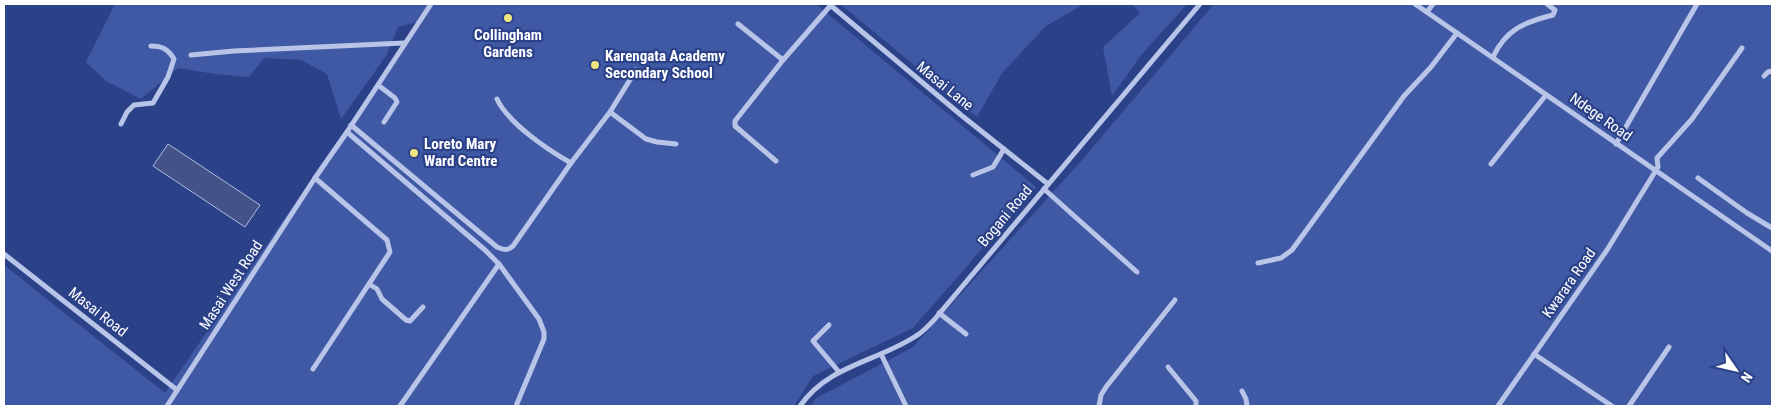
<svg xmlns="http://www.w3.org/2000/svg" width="1776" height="410" font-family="'Roboto Condensed',sans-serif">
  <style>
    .green { fill: #4059a4 }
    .water { fill: #445387; stroke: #aebde8 }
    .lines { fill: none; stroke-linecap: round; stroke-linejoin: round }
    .street { stroke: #b9c5e8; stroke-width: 5 }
    .poi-dot { fill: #eee581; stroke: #2b4188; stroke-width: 2 }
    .labels { text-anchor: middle; stroke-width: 4.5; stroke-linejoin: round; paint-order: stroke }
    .poi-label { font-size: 15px; font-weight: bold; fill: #fff; stroke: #2b4188; text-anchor: start }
    .street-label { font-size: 15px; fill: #fff; stroke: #2b4188 }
  </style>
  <rect width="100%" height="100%" fill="#2b4188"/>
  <g class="green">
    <path d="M 115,4 L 816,4 L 1036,187 L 913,328 L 813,376 L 794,406 L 4,406 L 4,265 L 165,393 L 420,21 L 398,27 L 386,56 L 341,119 L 327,74 L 301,60 L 264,58 L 249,77 L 215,74 L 178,68 L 141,99 L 106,81 L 86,62 Z"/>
    <path d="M 840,4 L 1084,4 L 1046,26 L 1002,73 L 977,117 Z"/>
    <path d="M 1132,4 L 1187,4 L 1142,54 L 1112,96 L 1103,47 L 1140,13 Z"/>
    <path d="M 1214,4 L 1772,4 L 1772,406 L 811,406 L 815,399 L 913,347 L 1082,160 Z"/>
  </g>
  <path class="water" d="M 168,144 L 260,205 L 245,227 L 153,166 Z"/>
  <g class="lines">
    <g class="street">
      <path d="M 829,4 L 961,115 L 1048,184"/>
      <path d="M 1415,4 L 1772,251"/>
      <path d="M 1427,12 L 1433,4"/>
      <path d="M 738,24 L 783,60"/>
      <path d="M 191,55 L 234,51 L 404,43"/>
      <path d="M 1493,57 C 1506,29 1525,22 1553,15 L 1555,10 L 1547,4"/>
      <path d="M 1764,76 L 1768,72 L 1772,71"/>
      <path d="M 378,85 L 395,98 L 397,102 L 384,122"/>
      <path d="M 497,99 C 508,123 548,150 571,163"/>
      <path d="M 610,112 L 636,70"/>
      <path d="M 121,124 L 127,112 L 134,105 L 153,103 L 168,77 L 174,59 C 168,49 162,46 151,46"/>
      <path d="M 351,125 L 497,247 C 504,250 507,251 513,246 L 571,163 L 610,112 L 646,139 L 657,142 L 676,144"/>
      <path d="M 347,132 L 485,250 L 499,264 L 539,319 L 544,332 L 544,339 L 516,406"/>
      <path d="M 1616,144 L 1697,4"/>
      <path d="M 776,161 L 735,126 L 735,121 L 783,60 L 831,5"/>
      <path d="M 1491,164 L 1546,95"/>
      <path d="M 973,175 L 993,167 L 1004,149"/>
      <path d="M 1698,178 L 1747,213 L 1772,228"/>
      <path d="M 1044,189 L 1137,272"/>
      <path d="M 4,254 L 177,390"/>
      <path d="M 1258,263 L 1281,258 L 1292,250 L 1404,96 L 1431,67 L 1457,33"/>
      <path d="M 369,284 L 377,289 L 382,299 L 406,320 L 410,321 L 423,307"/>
      <path d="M 939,313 L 966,334"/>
      <path d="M 829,325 L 813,341 L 839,372"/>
      <path d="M 881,354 L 906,406"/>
      <path d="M 1534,354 L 1612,406"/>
      <path d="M 1168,367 L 1196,401 L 1196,406"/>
      <path d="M 313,369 L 390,252 L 387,240 L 315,178"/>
      <path d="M 1242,391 L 1246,399 L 1247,406"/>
      <path d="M 167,406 L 315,178 L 347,132 L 431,4"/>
      <path d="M 400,406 L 499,264"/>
      <path d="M 800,406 C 829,365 876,362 916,336 C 923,332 928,326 934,320 L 1200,4"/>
      <path d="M 1099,406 L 1101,395 L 1106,387 L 1175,300"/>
      <path d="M 1498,406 L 1607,250 L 1658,167 L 1657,158 L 1692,119 L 1742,48"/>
      <path d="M 1629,406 L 1669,347"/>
    </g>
  </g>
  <g class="poi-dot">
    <circle cx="508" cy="18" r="5"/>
    <circle cx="595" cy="65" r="5"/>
    <circle cx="414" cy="153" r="5"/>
  </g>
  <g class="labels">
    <g class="poi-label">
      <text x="508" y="40" text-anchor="middle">Collingham<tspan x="508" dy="17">Gardens</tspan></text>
      <text x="605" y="61">Karengata Academy<tspan x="605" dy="17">Secondary School</tspan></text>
      <text x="424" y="149">Loreto Mary<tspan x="424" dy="17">Ward Centre</tspan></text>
    </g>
    <g class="street-label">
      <text transform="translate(945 86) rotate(39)" y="5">Masai Lane</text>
      <text transform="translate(1601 117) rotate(35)" y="5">Ndege Road</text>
      <text transform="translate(1005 216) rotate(-50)" y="5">Bogani Road</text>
      <text transform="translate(1569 283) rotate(-55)" y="5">Kwarara Road</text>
      <text transform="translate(231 285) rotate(-57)" y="5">Masai West Road</text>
      <text transform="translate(98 312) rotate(38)" y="5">Masai Road</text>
    </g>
  </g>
  <rect width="1776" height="410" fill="none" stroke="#ffffff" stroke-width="10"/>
  <g transform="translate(1736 370) rotate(124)" stroke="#2b4188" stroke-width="4" paint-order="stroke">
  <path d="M0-4L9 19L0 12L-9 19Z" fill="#ffffff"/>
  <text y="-8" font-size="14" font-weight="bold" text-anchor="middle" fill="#ffffff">N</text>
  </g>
</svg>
